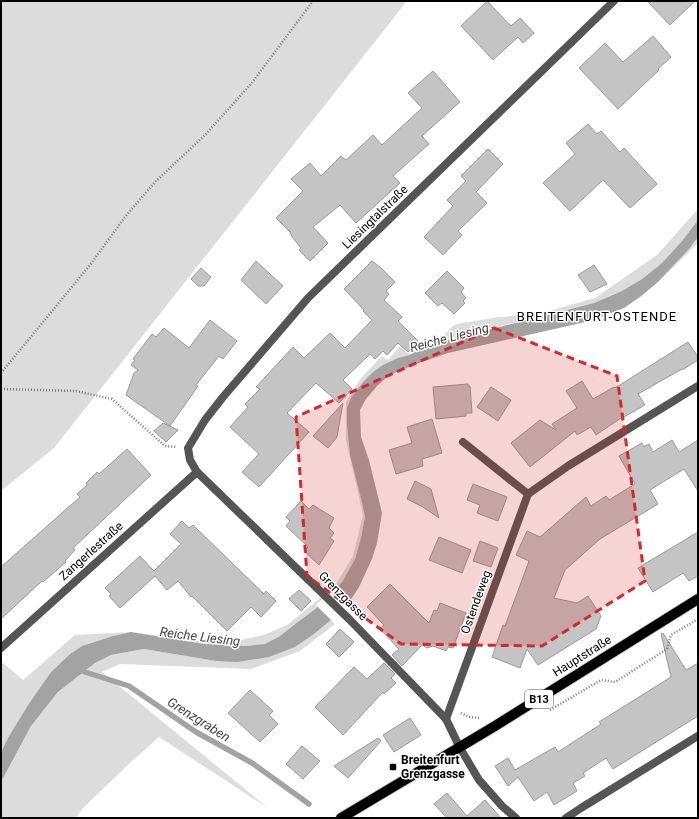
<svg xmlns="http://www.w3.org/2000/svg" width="699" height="819" font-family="Roboto,sans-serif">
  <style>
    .green { fill: #dcdcdc }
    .water { fill: #a3a3a3 }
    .pier { fill: #fff }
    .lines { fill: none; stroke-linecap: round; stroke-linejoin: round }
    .stream { stroke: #a3a3a3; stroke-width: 5.5 }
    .building { fill: #c4c4c4; stroke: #999 }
    .primary-casing { stroke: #dbdbdb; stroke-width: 12 }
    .path { stroke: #777; stroke-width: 2.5; stroke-dasharray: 1 2; stroke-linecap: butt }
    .street { stroke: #555; stroke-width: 8 }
    .primary { stroke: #000; stroke-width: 10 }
    .marked { fill: #d62828; fill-opacity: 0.2; stroke: #d62828; stroke-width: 3; stroke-dasharray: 8 5; stroke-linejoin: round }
    .poi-dot { fill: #000; stroke: #fff; stroke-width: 1.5 }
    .labels { text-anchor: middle; stroke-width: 3; stroke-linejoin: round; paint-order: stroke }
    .shield { fill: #fff; stroke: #4c4c4c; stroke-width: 1 }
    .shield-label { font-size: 11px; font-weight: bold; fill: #000 }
    .street-label { font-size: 12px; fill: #000; stroke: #fff }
    .poi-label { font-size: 12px; font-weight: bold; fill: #000; stroke: #fff; text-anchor: start }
    .neighbourhood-label { font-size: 13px; letter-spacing: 1px; fill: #000; stroke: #fff }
    .water-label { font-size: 13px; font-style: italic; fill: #444; stroke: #fff }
  </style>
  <rect width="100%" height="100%" fill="#fff"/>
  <g class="green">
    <path d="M 1,1 L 407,1 L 54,448 L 1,491 Z"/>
    <path d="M 698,209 L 698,220 L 682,241 L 662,263 L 642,279 L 622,291 L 594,303 L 484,330 L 432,344 L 409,355 L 398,358 L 351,398 L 365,517 L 361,538 L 355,559 L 342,582 L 314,609 L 280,636 L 265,644 L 245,646 L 204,644 L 131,632 L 113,636 L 82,646 L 70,654 L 51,672 L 28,705 L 9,736 L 1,752 L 1,665 L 3,663 L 23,680 L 75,635 L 131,632 L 206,642 L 240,640 L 264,635 L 287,625 L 335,586 L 353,556 L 363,515 L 346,440 L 346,402 L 361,378 L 382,356 L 388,360 L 400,346 L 409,354 L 420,343 L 443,336 L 452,327 L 457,324 L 499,317 L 538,314 L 595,298 L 657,255 Z"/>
    <path d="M 698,237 L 698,242 L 692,249 L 658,282 L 689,249 Z"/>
    <path d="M 331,620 L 335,624 L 300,651 L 251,669 L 120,664 L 102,672 L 268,808 L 159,737 L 131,762 L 83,808 L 76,818 L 1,818 L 1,782 L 31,726 L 58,692 L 95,663 L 111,655 L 144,649 L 216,661 L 314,634 Z"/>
  </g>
  <path class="water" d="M 698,220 L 698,237 L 689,249 L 658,282 L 640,297 L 624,308 L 590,321 L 448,353 L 413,365 L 397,372 L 387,377 L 377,386 L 366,399 L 360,410 L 361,437 L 369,460 L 382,513 L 377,543 L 372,559 L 359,587 L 350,601 L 331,620 L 314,634 L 295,647 L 269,657 L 238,662 L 216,661 L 144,649 L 111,655 L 95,663 L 58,692 L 31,726 L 1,782 L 1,752 L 9,736 L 28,705 L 51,672 L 70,654 L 82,646 L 113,636 L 131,632 L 204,644 L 245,646 L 265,644 L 280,636 L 299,621 L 315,609 L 342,582 L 355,559 L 361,538 L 365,517 L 362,502 L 350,455 L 347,424 L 347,408 L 351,398 L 363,382 L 373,372 L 383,365 L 398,358 L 409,355 L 432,344 L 594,303 L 622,291 L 642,279 L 662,263 L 682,241 Z"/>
  <path class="pier" d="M 335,586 L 352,602 L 332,621 L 316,605 Z"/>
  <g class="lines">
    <path class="stream" d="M 78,668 L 85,672 L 129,686 L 196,732 L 252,763 L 309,804"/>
  </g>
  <g class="building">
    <path d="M 487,1 L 511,26 L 520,18 L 534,33 L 523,43 L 518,37 L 493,60 L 461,26 Z"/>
    <path d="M 647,1 L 695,1 L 670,25 Z"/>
    <path d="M 653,36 L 671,57 L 658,69 L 659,70 L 618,109 L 579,68 L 605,43 L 623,62 Z"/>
    <path d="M 433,71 L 460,102 L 422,136 L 429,144 L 393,176 L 400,183 L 356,223 L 340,205 L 313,227 L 328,243 L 310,261 L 299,250 L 301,248 L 292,237 L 290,232 L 276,218 L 303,191 L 291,179 L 310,163 L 321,176 L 341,156 L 346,160 L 373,135 L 382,145 L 422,108 L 408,93 Z"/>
    <path d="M 588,124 L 597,134 L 601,131 L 620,152 L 624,148 L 657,184 L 630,208 L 603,180 L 570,211 L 543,183 L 575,154 L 566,143 Z"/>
    <path d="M 488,149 L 503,164 L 476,192 L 487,203 L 458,231 L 462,235 L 443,255 L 424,237 L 453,206 L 447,200 L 466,181 L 461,176 Z"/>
    <path d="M 256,261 L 283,286 L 266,304 L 241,280 Z"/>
    <path d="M 372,261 L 380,267 L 395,282 L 386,291 L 389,294 L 384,300 L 402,317 L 398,321 L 418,341 L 408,352 L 398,343 L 387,355 L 383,351 L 375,359 L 370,354 L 343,380 L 352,389 L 339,403 L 316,383 L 287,413 L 309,432 L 259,487 L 242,472 L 259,454 L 230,427 L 248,407 L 245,404 L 260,389 L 256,387 L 293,347 L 304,358 L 330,333 L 345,348 L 372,320 L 363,311 L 364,310 L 344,289 Z"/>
    <path d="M 594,265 L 607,284 L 590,292 L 578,275 Z"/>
    <path d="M 201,268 L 211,277 L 204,286 L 198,286 L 191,279 Z"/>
    <path d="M 447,271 L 464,288 L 461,292 L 466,298 L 463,301 L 465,303 L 454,314 L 442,303 L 438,306 L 425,293 Z"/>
    <path d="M 210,320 L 237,341 L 223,359 L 219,356 L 196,385 L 198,386 L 170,426 L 126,395 L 134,373 L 138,370 L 131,365 L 135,360 L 133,359 L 152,334 L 156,337 L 164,328 L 189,348 Z"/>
    <path d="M 688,342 L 698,357 L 698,360 L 682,370 L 682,369 L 638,394 L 645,405 L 622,418 L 621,418 L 596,435 L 591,427 L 577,435 L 575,431 L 530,467 L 511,443 L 540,420 L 556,430 L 552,424 L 577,408 L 566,391 L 582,381 L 593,399 L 614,387 L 615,388 Z"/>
    <path d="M 468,384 L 468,386 L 470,386 L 472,413 L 466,413 L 466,416 L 436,419 L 433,387 Z"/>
    <path d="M 491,387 L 511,400 L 498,421 L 477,407 Z"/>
    <path d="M 343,403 L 337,437 L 328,448 L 313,436 Z"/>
    <path d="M 432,419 L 442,453 L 422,459 L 423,466 L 396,474 L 389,450 L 412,443 L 407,427 Z"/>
    <path d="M 163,423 L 178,430 L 166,442 L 154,431 Z"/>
    <path d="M 672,440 L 679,452 L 698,440 L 698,491 L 684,469 L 650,490 L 658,504 L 600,539 L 565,570 L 554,598 L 577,603 L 588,596 L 601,616 L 596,629 L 538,665 L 527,649 L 520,668 L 492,657 L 503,625 L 505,626 L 529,561 L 516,555 L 527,531 L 540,537 L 586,497 L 591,506 L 606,496 L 609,500 L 635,484 L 619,456 L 642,443 L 644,447 L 649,444 L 653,452 Z"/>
    <path d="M 127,449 L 151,475 L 73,548 L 75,550 L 65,561 L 66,562 L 43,582 L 42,581 L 1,619 L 1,567 L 80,497 L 77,494 L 87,485 L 86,483 L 97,472 L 99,474 Z"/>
    <path d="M 415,481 L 431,489 L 439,518 L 423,507 L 407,499 Z"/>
    <path d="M 473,484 L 507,497 L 498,521 L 477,513 L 480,505 L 467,500 Z"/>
    <path d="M 301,501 L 309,509 L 313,505 L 334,518 L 329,528 L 334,533 L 330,538 L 334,541 L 319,565 L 304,551 L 308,547 L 286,526 L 290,521 L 286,517 Z"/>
    <path d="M 182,521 L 189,528 L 193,525 L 264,594 L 266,591 L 276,601 L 261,617 L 251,607 L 227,631 L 192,596 L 191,597 L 178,581 L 167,590 L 155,576 L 120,608 L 109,596 L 111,594 L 105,588 L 140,556 L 154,571 L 181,544 L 170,534 Z"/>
    <path d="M 698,532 L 698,576 L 689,581 L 683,573 L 653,592 L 638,568 Z"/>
    <path d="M 439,537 L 471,550 L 462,573 L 429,560 Z"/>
    <path d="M 480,541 L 498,548 L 491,567 L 473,561 Z"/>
    <path d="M 390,584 L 429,623 L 434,610 L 437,611 L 440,603 L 466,613 L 453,648 L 448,647 L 446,651 L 433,646 L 427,648 L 422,645 L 402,666 L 392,655 L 399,649 L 380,629 L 384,625 L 367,607 Z"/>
    <path d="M 299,590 L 311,601 L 301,611 L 289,599 Z"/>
    <path d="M 340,629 L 354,642 L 339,657 L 326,644 Z"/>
    <path d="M 663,633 L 686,670 L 698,663 L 698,716 L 613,769 L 606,758 L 583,773 L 585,776 L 573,783 L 577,791 L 554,805 L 547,792 L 534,801 L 518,777 L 508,786 L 495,766 L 508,758 L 515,770 L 555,747 L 558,752 L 601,724 L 599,722 L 671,677 L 661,634 Z"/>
    <path d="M 384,663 L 395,674 L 391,678 L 396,683 L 384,694 L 383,692 L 343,735 L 315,707 L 354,667 L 367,679 Z"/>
    <path d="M 250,690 L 273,711 L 269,715 L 278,724 L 260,742 L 228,713 Z"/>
    <path d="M 410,718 L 421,735 L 394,752 L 383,735 Z"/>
    <path d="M 378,738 L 381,741 L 348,778 L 334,766 Z"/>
    <path d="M 302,746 L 320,761 L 303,779 L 286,764 Z"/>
    <path d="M 447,793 L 467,816 L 485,800 L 501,818 L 447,818 L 434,804 Z"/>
  </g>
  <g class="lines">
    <g class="primary-casing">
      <path id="primary" d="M 341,818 L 495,726 L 698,599"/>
    </g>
    <g class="path">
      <path d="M 1,373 L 90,265 L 125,217 L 155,182 L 205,135 L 251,84 L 313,1"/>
      <path d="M 1,389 L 76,391 L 112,399 L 165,446 L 176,447"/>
      <path d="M 550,710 L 601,680 L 615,682 L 667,649 L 671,635 L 698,619"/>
      <path d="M 461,713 L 469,717 L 479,718"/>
    </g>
    <g class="street">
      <path d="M 463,442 L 528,494"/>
      <path d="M 1,648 L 197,472"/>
      <path d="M 446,719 L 528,494 L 568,466 L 698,386"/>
      <path d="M 516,818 L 502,806 L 479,780 L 460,748 L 446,719 L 349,619 L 197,472 L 190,460 L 188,448 L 205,420 L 223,397 L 308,298 L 614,1"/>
      <path d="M 566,818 L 581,808 L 698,736"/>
    </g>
    <use href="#primary" class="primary"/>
  </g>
  <path class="marked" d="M 494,328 L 617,376 L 645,581 L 542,646 L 401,644 L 307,576 L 296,417 Z"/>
  <rect class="poi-dot" x="389" y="763" width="8" height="8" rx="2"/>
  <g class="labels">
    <rect class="shield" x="525" y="690" width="28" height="18" rx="3"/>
    <g class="shield-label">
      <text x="539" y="703">B13</text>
    </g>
    <g class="street-label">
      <text transform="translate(375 217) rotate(-44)" y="4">Liesingtalstraße</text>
      <text transform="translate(91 551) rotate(-42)" y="4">Zangerlestraße</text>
      <text transform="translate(343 596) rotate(45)" y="4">Grenzgasse</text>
      <text transform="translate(476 602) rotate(-70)" y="4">Ostendeweg</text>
      <text transform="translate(582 656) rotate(-32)" y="4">Hauptstraße</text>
    </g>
    <g class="poi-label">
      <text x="401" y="764">Breitenfurt<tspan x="401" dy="14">Grenzgasse</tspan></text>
    </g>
    <g class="neighbourhood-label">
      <text x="597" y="321">BREITENFURT-OSTENDE</text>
    </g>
    <g class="water-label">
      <text transform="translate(449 337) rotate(-15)" y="5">Reiche Liesing</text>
      <text transform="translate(200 636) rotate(7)" y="5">Reiche Liesing</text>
      <text transform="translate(199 719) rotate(32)" y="5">Grenzgraben</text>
    </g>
  </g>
  <rect width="699" height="819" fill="none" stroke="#000000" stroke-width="4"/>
</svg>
